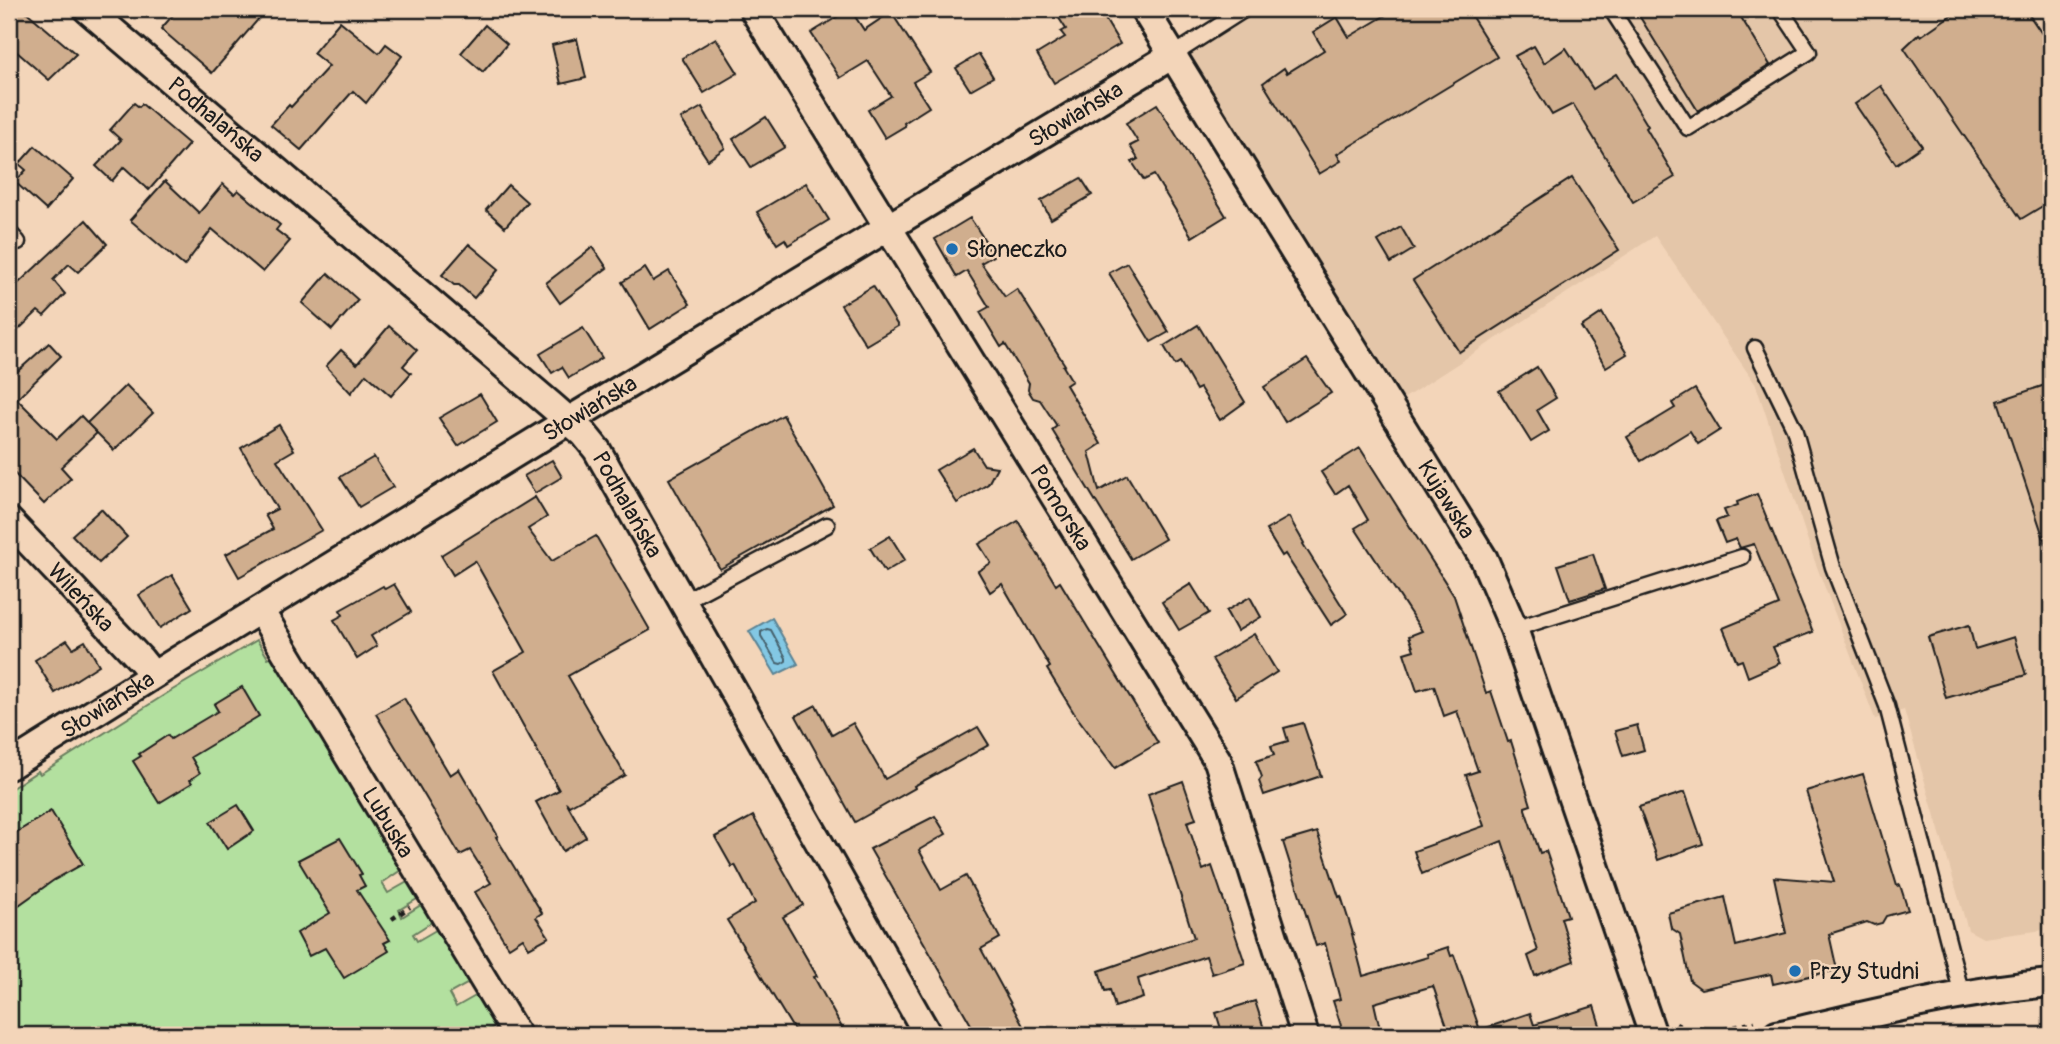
<svg xmlns="http://www.w3.org/2000/svg" width="2060" height="1044" font-family="Pangolin,sans-serif">
  <style>
    .built { fill: #e4c6a9 }
    .green { fill: #b3e09f; stroke: #687e5e; stroke-width: 2 }
    .water { fill: #83c8e4; stroke: #5a8394; stroke-width: 2 }
    .lines { fill: none; stroke-linecap: round; stroke-linejoin: round }
    .shore { stroke: #45616c; stroke-width: 2 }
    .building { fill: #d0ae8e; stroke: #1c1c1c; stroke-width: 2 }
    .service-casing { stroke: #1c1c1c; stroke-width: 19 }
    .minor-casing { stroke: #1c1c1c; stroke-width: 32 }
    .path { stroke: #1c1c1c; stroke-width: 4.5; stroke-dasharray: 5 5; stroke-linecap: butt }
    .service { stroke: #f3d5b9; stroke-width: 14 }
    .minor { stroke: #f3d5b9; stroke-width: 26 }
    .poi-dot { fill: #1f6fb2; stroke: #f3d5b9; stroke-width: 2.5 }
    .labels { text-anchor: middle; stroke-width: 5; stroke-linejoin: round; paint-order: stroke }
    .street-label { font-size: 23px; fill: #1c1c1c; stroke: #f3d5b9 }
    .poi-label { font-size: 23px; fill: #1c1c1c; stroke: #f3d5b9; text-anchor: start }
  </style>
  <rect width="100%" height="100%" fill="#f3d5b9"/>
  <filter id="ink" filterUnits="userSpaceOnUse"><feTurbulence type="fractalNoise" baseFrequency=".0143" numOctaves="2"/><feDisplacementMap in="SourceGraphic" scale="14" xChannelSelector="R" yChannelSelector="G"/><feConvolveMatrix kernelMatrix="1 2 1 2 8 2 1 2 1" color-interpolation-filters="sRGB"/></filter>
  <g filter="url(#ink)">
    <path class="built" d="M 1249,9 L 2051,9 L 2051,929 L 1983,938 L 1968,930 L 1904,710 L 1875,719 L 1814,559 L 1756,385 L 1655,236 L 1392,406 L 1176,55 Z"/>
    <path class="green" d="M 257,640 L 268,658 L 274,655 L 404,868 L 382,883 L 388,893 L 411,880 L 422,896 L 399,910 L 402,917 L 424,903 L 435,920 L 413,934 L 417,941 L 441,927 L 472,981 L 449,994 L 456,1007 L 479,994 L 498,1024 L 479,1035 L 9,1035 L 9,790 L 38,771 L 40,774 L 169,692 Z"/>
    <path class="water" d="M 772,618 L 798,664 L 776,675 L 749,631 Z"/>
    <g class="lines">
      <path class="shore" d="M 767,629 L 771,630 L 786,658 L 786,661 L 781,664 L 777,663 L 761,636 L 761,632 Z"/>
    </g>
    <g class="building">
      <path d="M 9,9 L 23,9 L 76,54 L 49,80 L 9,45 Z"/>
      <path d="M 178,9 L 267,9 L 212,73 L 161,29 Z"/>
      <path d="M 850,9 L 864,30 L 891,12 L 930,72 L 913,82 L 929,107 L 904,123 L 905,126 L 885,138 L 868,110 L 891,96 L 868,61 L 840,78 L 811,33 Z"/>
      <path d="M 1053,9 L 1099,9 L 1120,44 L 1054,83 L 1037,54 L 1065,37 L 1061,32 L 1066,29 Z"/>
      <path d="M 1396,9 L 1467,9 L 1497,57 L 1337,154 L 1341,161 L 1319,174 L 1263,83 L 1284,68 L 1287,73 L 1324,50 L 1313,32 L 1337,17 L 1349,37 Z"/>
      <path d="M 1635,9 L 1736,9 L 1770,65 L 1698,111 Z"/>
      <path d="M 1960,9 L 2025,9 L 2051,47 L 2051,201 L 2021,219 L 1904,48 L 1919,34 L 1921,36 Z"/>
      <path d="M 340,21 L 379,53 L 386,44 L 402,56 L 366,103 L 353,91 L 301,150 L 271,125 L 289,105 L 291,107 L 329,66 L 313,53 Z"/>
      <path d="M 485,25 L 507,44 L 483,72 L 461,53 Z"/>
      <path d="M 716,38 L 738,73 L 704,93 L 682,58 Z"/>
      <path d="M 577,39 L 586,78 L 561,84 L 552,45 Z"/>
      <path d="M 1534,46 L 1544,63 L 1566,48 L 1593,89 L 1616,74 L 1648,126 L 1646,128 L 1675,177 L 1633,202 L 1573,104 L 1552,115 L 1515,56 Z"/>
      <path d="M 979,54 L 993,77 L 970,90 L 956,68 Z"/>
      <path d="M 1881,86 L 1922,146 L 1896,164 L 1855,104 Z"/>
      <path d="M 134,103 L 139,107 L 142,104 L 189,144 L 149,190 L 124,167 L 112,181 L 96,166 L 121,140 L 110,130 Z"/>
      <path d="M 1157,104 L 1226,216 L 1192,237 L 1154,175 L 1144,180 L 1132,162 L 1138,159 L 1130,146 L 1138,142 L 1126,123 Z"/>
      <path d="M 702,107 L 725,148 L 708,160 L 681,119 Z"/>
      <path d="M 766,117 L 785,147 L 751,167 L 733,139 Z"/>
      <path d="M 35,146 L 73,179 L 46,210 L 15,182 L 26,170 L 19,164 Z"/>
      <path d="M 1081,178 L 1092,195 L 1051,219 L 1041,201 Z"/>
      <path d="M 1572,178 L 1619,250 L 1459,352 L 1413,280 Z"/>
      <path d="M 165,181 L 199,213 L 223,184 L 234,194 L 238,190 L 280,225 L 276,230 L 290,241 L 263,272 L 212,229 L 184,266 L 130,220 Z"/>
      <path d="M 806,183 L 829,220 L 788,245 L 785,239 L 777,244 L 757,212 Z"/>
      <path d="M 508,185 L 527,202 L 505,227 L 486,210 Z"/>
      <path d="M 970,218 L 986,242 L 985,243 L 993,256 L 981,263 L 1005,297 L 1017,289 L 1065,365 L 1063,366 L 1072,381 L 1066,385 L 1101,444 L 1089,452 L 1099,491 L 1127,475 L 1165,539 L 1131,559 L 1052,430 L 1057,426 L 1040,400 L 1033,398 L 1028,390 L 1029,383 L 1005,344 L 1001,347 L 980,312 L 989,307 L 967,271 L 957,277 L 935,239 Z"/>
      <path d="M 86,220 L 107,244 L 78,272 L 69,264 L 53,280 L 65,294 L 44,316 L 38,311 L 9,339 L 9,292 Z"/>
      <path d="M 1401,227 L 1414,249 L 1391,263 L 1378,241 Z"/>
      <path d="M 469,244 L 499,269 L 474,298 L 459,285 L 454,285 L 442,275 Z"/>
      <path d="M 593,247 L 607,268 L 560,303 L 546,283 Z"/>
      <path d="M 1127,263 L 1169,332 L 1151,342 L 1109,273 Z"/>
      <path d="M 645,268 L 653,281 L 669,271 L 690,304 L 650,329 L 622,282 Z"/>
      <path d="M 328,273 L 358,300 L 332,330 L 302,303 Z"/>
      <path d="M 873,286 L 898,326 L 866,345 L 841,305 Z"/>
      <path d="M 1602,313 L 1627,354 L 1606,367 L 1581,327 Z"/>
      <path d="M 1198,325 L 1245,402 L 1220,420 L 1200,388 L 1196,390 L 1180,362 L 1175,365 L 1164,346 Z"/>
      <path d="M 389,326 L 417,350 L 403,366 L 411,373 L 391,396 L 366,374 L 351,393 L 326,366 L 341,350 L 357,364 Z"/>
      <path d="M 583,328 L 602,358 L 569,378 L 562,367 L 552,373 L 540,354 Z"/>
      <path d="M 49,343 L 61,356 L 17,399 L 57,439 L 81,416 L 97,433 L 61,467 L 71,478 L 44,504 L 9,468 L 9,379 Z"/>
      <path d="M 1307,359 L 1331,393 L 1285,422 L 1264,387 Z"/>
      <path d="M 1537,367 L 1556,398 L 1537,410 L 1549,431 L 1531,442 L 1499,391 Z"/>
      <path d="M 2051,383 L 2051,547 L 2047,548 L 1998,401 Z"/>
      <path d="M 126,385 L 153,413 L 114,450 L 87,423 Z"/>
      <path d="M 1695,389 L 1720,430 L 1698,444 L 1690,431 L 1641,461 L 1627,437 L 1675,408 L 1672,403 Z"/>
      <path d="M 480,394 L 497,422 L 458,446 L 439,418 Z"/>
      <path d="M 783,415 L 833,505 L 720,569 L 669,479 Z"/>
      <path d="M 279,425 L 294,450 L 277,460 L 322,530 L 239,577 L 226,554 L 273,529 L 265,515 L 277,509 L 241,448 Z"/>
      <path d="M 973,448 L 984,465 L 997,467 L 988,484 L 957,503 L 936,470 Z"/>
      <path d="M 1360,448 L 1454,596 L 1486,693 L 1491,691 L 1508,742 L 1511,741 L 1531,805 L 1525,807 L 1525,809 L 1540,853 L 1546,851 L 1568,916 L 1561,918 L 1574,961 L 1535,976 L 1528,956 L 1538,951 L 1502,841 L 1422,874 L 1414,851 L 1484,826 L 1466,775 L 1478,771 L 1457,711 L 1444,716 L 1434,686 L 1417,691 L 1404,653 L 1414,650 L 1409,636 L 1422,631 L 1355,528 L 1368,520 L 1348,485 L 1335,494 L 1321,472 Z"/>
      <path d="M 374,457 L 393,487 L 359,507 L 340,477 Z"/>
      <path d="M 552,460 L 562,477 L 535,493 L 524,476 Z"/>
      <path d="M 1757,494 L 1813,632 L 1773,647 L 1780,663 L 1748,677 L 1742,660 L 1737,662 L 1723,628 L 1779,605 L 1754,544 L 1740,548 L 1736,539 L 1725,543 L 1716,521 L 1727,517 L 1724,510 L 1738,505 L 1737,502 Z"/>
      <path d="M 535,497 L 547,517 L 528,529 L 552,561 L 596,536 L 650,630 L 568,676 L 625,775 L 569,806 L 566,802 L 586,837 L 563,851 L 536,802 L 559,790 L 493,671 L 526,652 L 475,561 L 453,575 L 441,555 Z"/>
      <path d="M 101,509 L 127,537 L 99,563 L 72,535 Z"/>
      <path d="M 1289,517 L 1304,543 L 1303,544 L 1347,614 L 1331,625 L 1285,554 L 1282,556 L 1266,530 Z"/>
      <path d="M 1018,521 L 1056,585 L 1060,582 L 1158,743 L 1115,768 L 1074,713 L 1047,669 L 1050,667 L 1002,584 L 990,592 L 978,571 L 991,563 L 979,544 Z"/>
      <path d="M 890,536 L 905,560 L 885,572 L 870,548 Z"/>
      <path d="M 1593,554 L 1605,589 L 1570,600 L 1558,565 Z"/>
      <path d="M 172,575 L 192,608 L 160,628 L 139,595 Z"/>
      <path d="M 394,584 L 411,612 L 371,636 L 377,646 L 357,659 L 334,620 L 343,615 L 340,610 L 383,586 L 385,589 Z"/>
      <path d="M 1191,584 L 1209,613 L 1179,630 L 1162,602 Z"/>
      <path d="M 1250,597 L 1261,617 L 1237,631 L 1226,611 Z"/>
      <path d="M 1969,625 L 1975,649 L 2014,637 L 2026,675 L 1946,698 L 1928,637 Z"/>
      <path d="M 1254,634 L 1277,672 L 1236,698 L 1212,659 Z"/>
      <path d="M 67,640 L 73,648 L 85,641 L 99,665 L 55,693 L 35,660 Z"/>
      <path d="M 242,687 L 259,716 L 191,757 L 200,773 L 190,780 L 192,783 L 159,803 L 133,761 L 141,756 L 139,754 L 168,735 L 171,739 L 218,711 L 214,704 Z"/>
      <path d="M 404,698 L 450,775 L 459,769 L 498,836 L 496,837 L 542,913 L 536,917 L 549,937 L 529,948 L 523,938 L 509,947 L 502,937 L 475,892 L 491,883 L 470,850 L 460,855 L 376,714 Z"/>
      <path d="M 816,705 L 832,735 L 853,723 L 885,779 L 978,727 L 989,745 L 914,786 L 915,788 L 855,822 L 796,716 Z"/>
      <path d="M 1303,723 L 1321,776 L 1264,795 L 1259,781 L 1262,777 L 1256,761 L 1274,755 L 1271,746 L 1288,741 L 1284,728 Z"/>
      <path d="M 1637,725 L 1644,750 L 1623,756 L 1615,731 Z"/>
      <path d="M 1863,774 L 1897,886 L 1900,885 L 1908,910 L 1886,916 L 1882,923 L 1874,925 L 1867,922 L 1829,934 L 1837,970 L 1773,984 L 1771,974 L 1701,989 L 1690,981 L 1680,934 L 1671,928 L 1668,913 L 1725,897 L 1736,946 L 1786,933 L 1774,877 L 1834,882 L 1806,791 Z"/>
      <path d="M 1183,781 L 1196,819 L 1187,822 L 1203,870 L 1212,866 L 1245,963 L 1212,974 L 1206,956 L 1138,979 L 1143,998 L 1115,1007 L 1110,990 L 1105,991 L 1099,971 L 1194,938 L 1148,794 Z"/>
      <path d="M 1685,792 L 1703,844 L 1658,860 L 1639,807 Z"/>
      <path d="M 238,805 L 254,831 L 227,849 L 210,822 Z"/>
      <path d="M 51,811 L 83,864 L 54,880 L 9,912 L 9,837 Z"/>
      <path d="M 753,816 L 803,905 L 783,917 L 817,976 L 814,977 L 846,1035 L 797,1035 L 727,920 L 755,903 L 735,865 L 732,867 L 715,837 Z"/>
      <path d="M 935,816 L 946,834 L 919,850 L 941,890 L 966,876 L 1000,938 L 981,949 L 1028,1035 L 977,1035 L 870,849 Z"/>
      <path d="M 1317,832 L 1339,897 L 1341,896 L 1353,934 L 1352,934 L 1363,976 L 1428,957 L 1427,954 L 1448,947 L 1451,956 L 1454,955 L 1480,1030 L 1530,1013 L 1534,1025 L 1594,1006 L 1603,1035 L 1450,1035 L 1433,986 L 1374,1003 L 1380,1029 L 1359,1035 L 1344,1035 L 1333,1001 L 1340,999 L 1325,943 L 1316,946 L 1283,842 Z"/>
      <path d="M 340,838 L 362,874 L 359,875 L 365,886 L 357,890 L 390,940 L 384,943 L 389,951 L 344,978 L 325,948 L 309,956 L 297,933 L 330,913 L 298,860 Z"/>
      <path d="M 1255,1001 L 1266,1035 L 1223,1035 L 1216,1013 Z"/>
    </g>
    <g class="lines">
      <g class="service-casing">
        <g id="service">
          <path d="M 1611,9 L 1688,128 L 1809,52 L 1780,9"/>
          <path d="M 1173,55 L 1245,9"/>
          <path d="M 9,232 L 18,242"/>
          <path d="M 1755,348 L 1794,428 L 1833,567 L 1887,706 L 1962,995"/>
          <path d="M 684,601 L 827,525"/>
          <path d="M 1514,629 L 1742,557"/>
        </g>
      </g>
      <g class="minor-casing">
        <g id="minor">
          <path id="s1" d="M 87,9 L 552,406 L 584,434 L 597,450 L 928,1035"/>
          <path id="s2" d="M 753,9 L 1218,761 L 1305,1035"/>
          <path id="s3" d="M 1144,9 L 1484,559 L 1514,629 L 1653,1035"/>
          <path id="s4" d="M 9,521 L 141,660 L 153,675"/>
          <path id="s5" d="M 260,610 L 517,1035"/>
          <path id="s6" d="M 9,766 L 178,660 L 568,421 L 1173,55"/>
          <path d="M 1777,1035 C 1868,1015 1959,991 2051,983"/>
        </g>
      </g>
      <g class="path">
        <path d="M 392,919 L 410,907"/>
        <path d="M 1676,1024 C 1702,1038 1728,1028 1755,1022"/>
      </g>
      <use href="#service" class="service"/>
      <use href="#minor" class="minor"/>
    </g>
  </g>
  <g class="poi-dot">
    <circle cx="952" cy="249" r="7"/>
    <circle cx="1795" cy="971" r="7"/>
  </g>
  <g class="labels">
    <g class="street-label">
      <text dy="8" stroke="none"><textPath href="#s6" startOffset="1250">Słowiańska</textPath></text>
      <text dy="8" stroke="none"><textPath href="#s1" startOffset="170">Podhalańska</textPath></text>
      <text dy="8" stroke="none"><textPath href="#s6" startOffset="682">Słowiańska</textPath></text>
      <text dy="8" stroke="none"><textPath href="#s3" startOffset="576">Kujawska</textPath></text>
      <text dy="8" stroke="none"><textPath href="#s1" startOffset="737">Podhalańska</textPath></text>
      <text dy="8" stroke="none"><textPath href="#s2" startOffset="586">Pomorska</textPath></text>
      <text dy="8" stroke="none"><textPath href="#s4" startOffset="105">Wileńska</textPath></text>
      <text dy="8" stroke="none"><textPath href="#s6" startOffset="116">Słowiańska</textPath></text>
      <text dy="8" stroke="none"><textPath href="#s5" startOffset="248">Lubuska</textPath></text>
    </g>
    <g class="poi-label">
      <text x="966" y="257">Słoneczko</text>
      <text x="1809" y="979">Przy Studni</text>
    </g>
  </g>
  <rect width="2060" height="1044" fill="none" stroke="#f3d5b9" stroke-width="35"/>
  <rect x="18" y="18" width="2025" height="1009" fill="none" stroke="#1c1c1c" stroke-width="2.5" filter="url(#ink)"/>
</svg>
